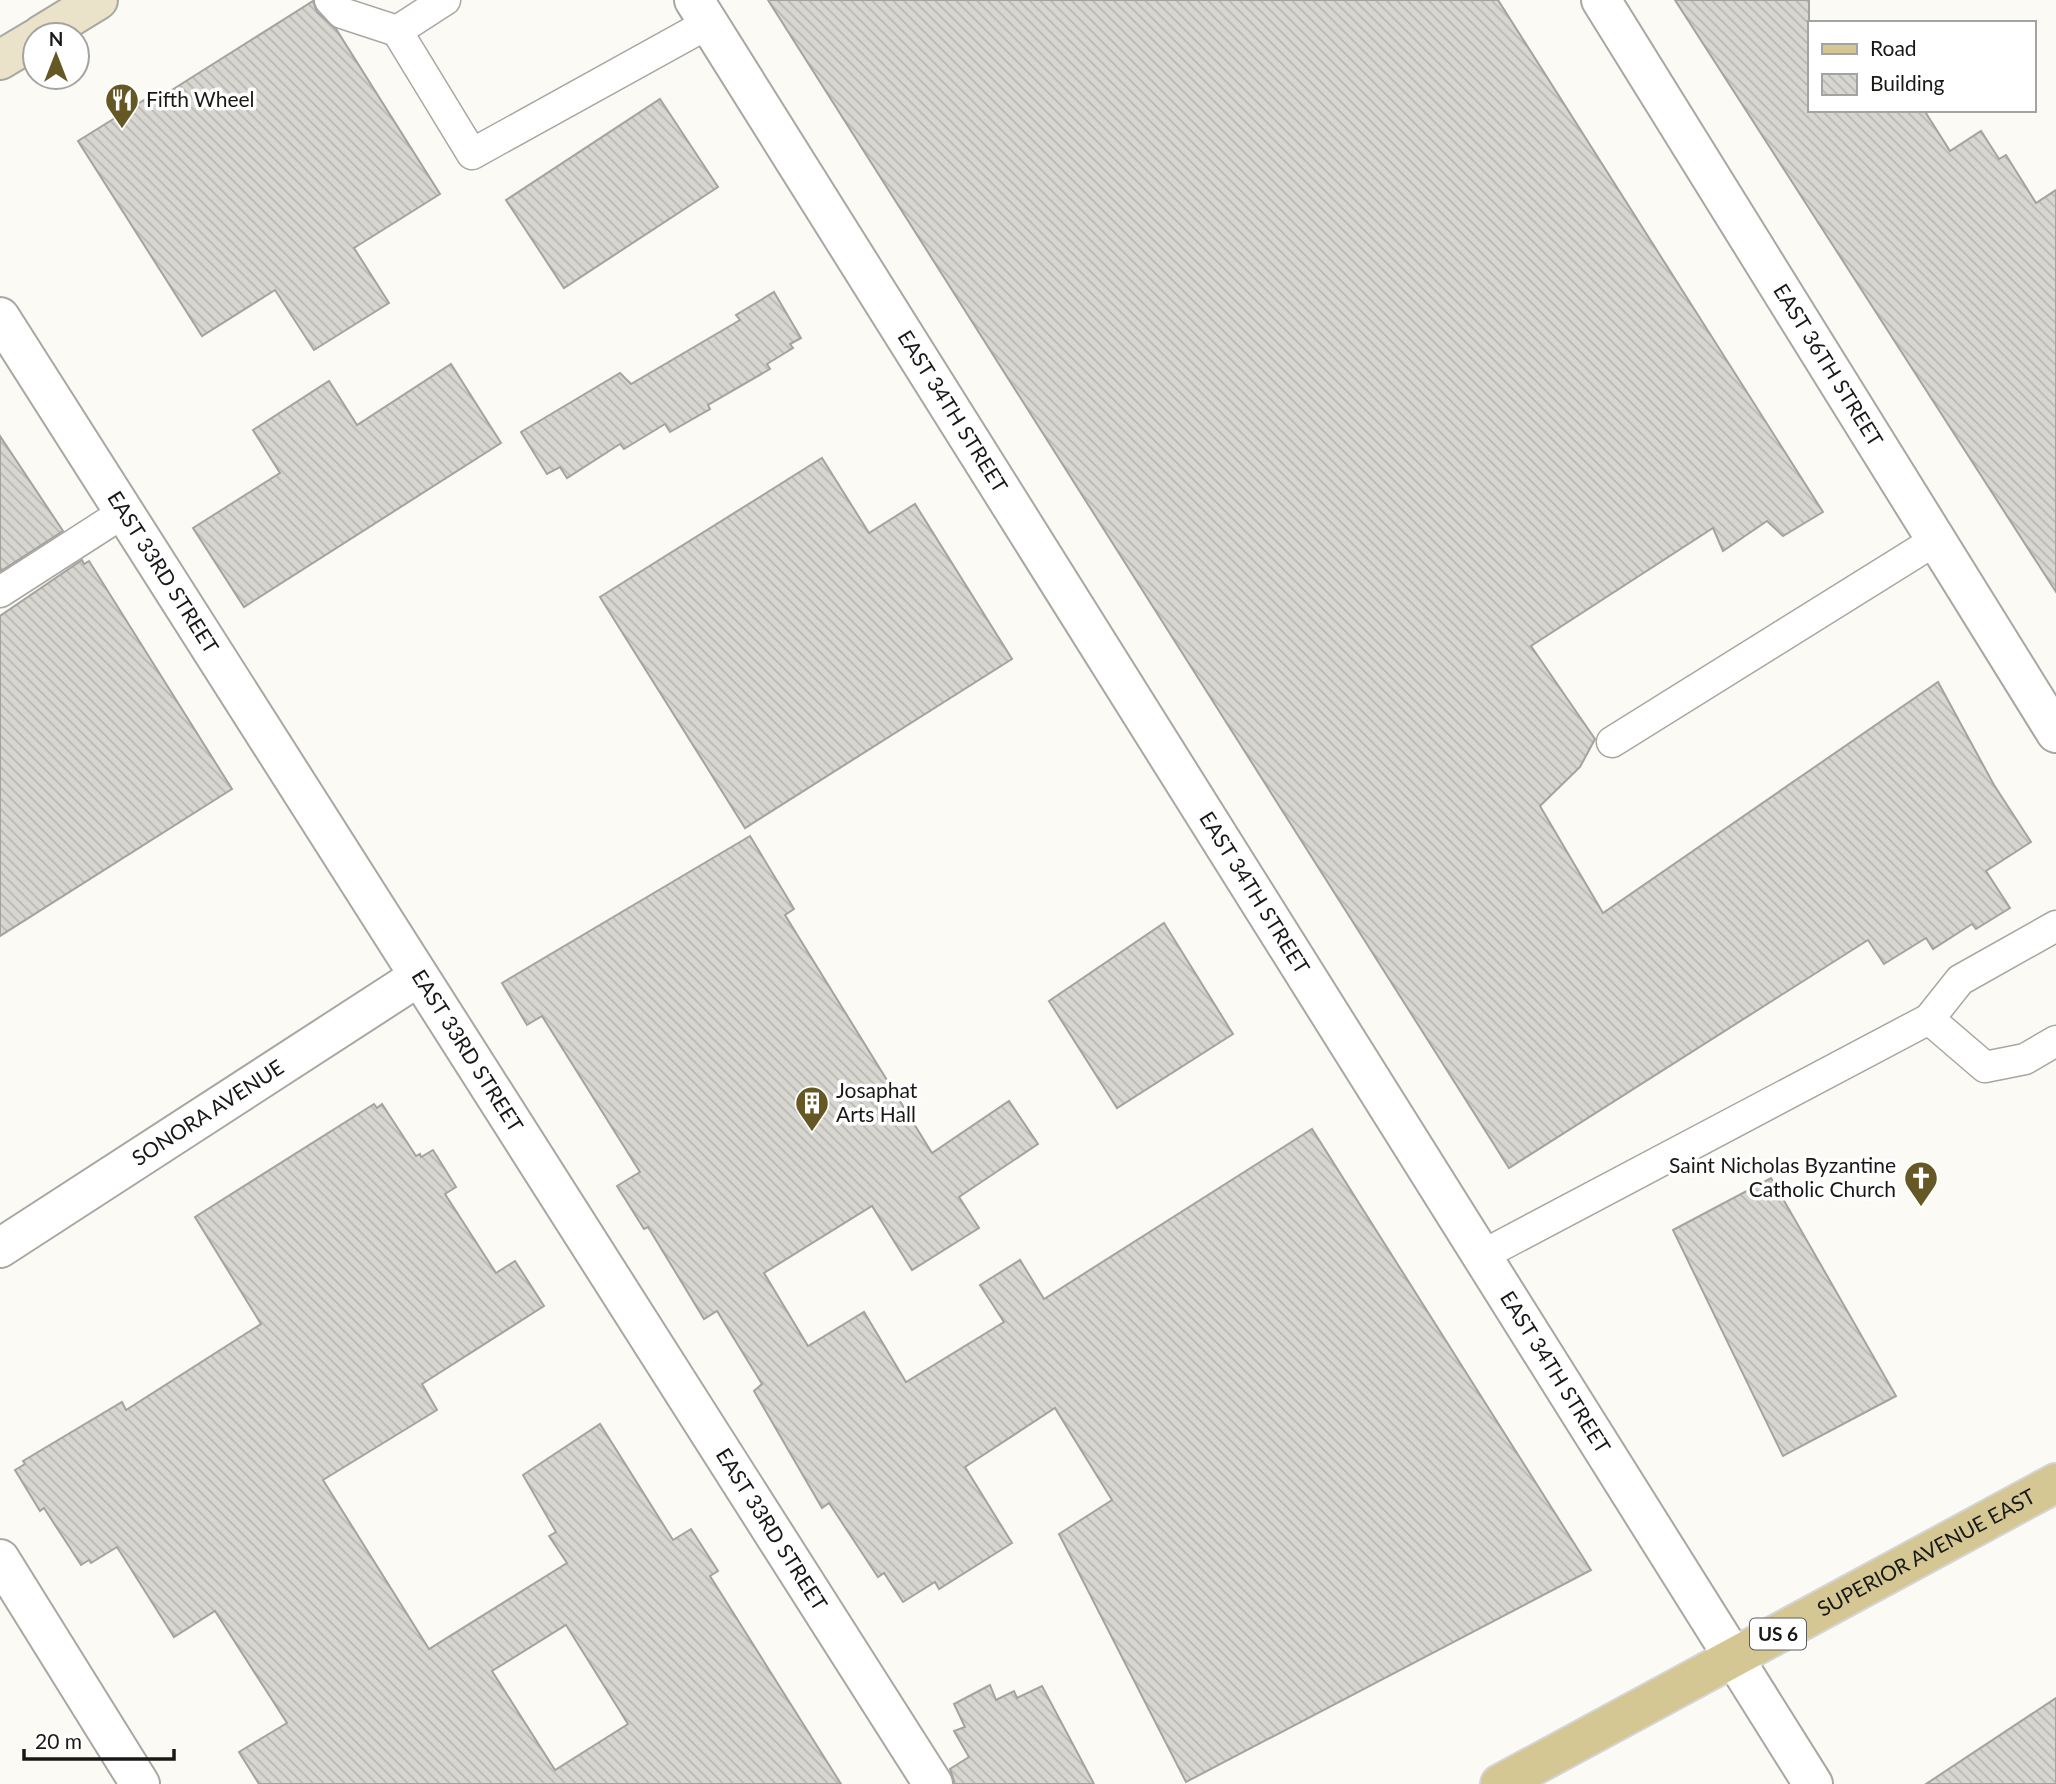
<svg xmlns="http://www.w3.org/2000/svg" width="2056" height="1784" font-family="Lato,sans-serif">
  <style>
    .building { fill: url(#building-back-hatch); stroke: #a5a39e; stroke-width: 2; fill-rule: evenodd }
    .lines { fill: none; stroke-linecap: round; stroke-linejoin: round }
    .service-casing { stroke: #a9a7a2; stroke-width: 33 }
    .minor-casing { stroke: #a9a7a2; stroke-width: 42 }
    .tertiary-casing { stroke: #a9a7a2; stroke-width: 42 }
    .secondary-casing { stroke: #a9a7a2; stroke-width: 42 }
    .primary-casing { stroke: #d6d5d5; stroke-width: 42 }
    .service { stroke: #fff; stroke-width: 30 }
    .minor { stroke: #fff; stroke-width: 38 }
    .tertiary { stroke: #fff; stroke-width: 38 }
    .secondary { stroke: #eae3ca; stroke-width: 38 }
    .primary { stroke: #d4c794; stroke-width: 38 }
    .labels { text-anchor: middle; stroke-width: 7; stroke-linejoin: round; paint-order: stroke }
    .shield { fill: #fff; stroke: #5e5d5c; stroke-width: 2 }
    .shield-label { font-size: 19px; font-weight: bold; fill: #191816 }
    .poi-label { font-size: 21px; fill: #191816; stroke: #fff; text-anchor: start }
    .street-label { font-size: 21px; fill: #191816; stroke: #fff }
  </style>
  <defs>
    <pattern id="building-back-hatch" width="6" height="6" patternUnits="userSpaceOnUse" patternTransform="scale(1.75)"><rect width="6" height="6" fill="#d7d6d0"/><path d="M-1 5l2 2M0 0l6 6M5-1l2 2" fill="none" stroke="#b8b7b2"/></pattern>
  </defs>
  <rect width="100%" height="100%" fill="#fbfaf4"/>
  <g class="building">
    <path d="M 768,0 L 1498,0 L 1823,512 L 1783,536 L 1767,521 L 1723,551 L 1713,528 L 1531,646 L 1595,739 L 1580,767 L 1540,806 L 1603,913 L 1938,682 L 1994,785 L 2031,842 L 1986,871 L 2010,908 L 1976,929 L 1972,924 L 1933,949 L 1926,938 L 1884,964 L 1868,940 L 1509,1168 Z"/>
    <path d="M 1675,0 L 1809,0 L 1809,110 L 1924,110 L 1950,151 L 1981,131 L 1999,159 L 2006,155 L 2036,203 L 2056,190 L 2056,592 Z"/>
    <path d="M 313,1 L 317,12 L 336,29 L 440,194 L 354,248 L 389,303 L 314,350 L 275,290 L 202,336 L 78,141 L 152,95 L 156,100 Z"/>
    <path d="M 660,99 L 718,187 L 564,288 L 506,200 Z"/>
    <path d="M 774,292 L 801,338 L 790,344 L 793,348 L 767,364 L 770,369 L 708,405 L 710,409 L 670,432 L 665,424 L 624,449 L 620,444 L 567,478 L 560,467 L 547,474 L 521,432 L 620,373 L 631,384 L 740,320 L 736,315 Z"/>
    <path d="M 451,364 L 501,443 L 244,607 L 193,528 L 280,473 L 253,430 L 329,381 L 357,425 Z"/>
    <path d="M 0,436 L 63,531 L 1,571 L 0,569 Z"/>
    <path d="M 822,458 L 869,533 L 915,504 L 1012,659 L 745,828 L 600,597 Z"/>
    <path d="M 82,560 L 84,564 L 89,561 L 232,789 L 0,936 L 0,616 Z"/>
    <path d="M 750,836 L 794,909 L 785,915 L 932,1153 L 1009,1101 L 1038,1144 L 959,1197 L 979,1228 L 912,1270 L 872,1206 L 764,1273 L 808,1346 L 864,1312 L 906,1382 L 1004,1322 L 980,1285 L 1020,1260 L 1044,1299 L 1312,1129 L 1591,1570 L 1186,1782 L 1059,1534 L 1112,1500 L 1055,1408 L 965,1467 L 1012,1543 L 939,1589 L 935,1582 L 903,1602 L 884,1573 L 878,1577 L 829,1503 L 822,1508 L 754,1391 L 762,1384 L 717,1311 L 704,1319 L 648,1227 L 644,1229 L 617,1186 L 640,1172 L 542,1016 L 527,1025 L 502,983 Z"/>
    <path d="M 1164,923 L 1233,1034 L 1117,1108 L 1049,1001 Z"/>
    <path d="M 374,1104 L 377,1108 L 382,1104 L 416,1156 L 420,1154 L 421,1157 L 433,1150 L 456,1187 L 445,1194 L 496,1273 L 515,1261 L 544,1306 L 422,1384 L 437,1410 L 323,1480 L 429,1649 L 567,1563 L 549,1536 L 556,1532 L 523,1475 L 600,1424 L 673,1540 L 691,1529 L 718,1571 L 710,1576 L 841,1784 L 259,1784 L 239,1752 L 287,1723 L 215,1611 L 174,1637 L 117,1547 L 91,1563 L 89,1560 L 81,1565 L 44,1508 L 40,1511 L 15,1470 L 25,1464 L 23,1461 L 122,1402 L 126,1410 L 261,1324 L 195,1217 ZM 566,1625 L 628,1724 L 555,1770 L 492,1671 Z"/>
    <path d="M 1771,1178 L 1896,1396 L 1783,1456 L 1673,1230 Z"/>
    <path d="M 990,1685 L 996,1700 L 1014,1691 L 1017,1698 L 1042,1686 L 1094,1784 L 955,1784 L 950,1769 L 969,1757 L 954,1731 L 965,1727 L 954,1704 Z"/>
    <path d="M 2056,1698 L 2056,1784 L 1926,1784 Z"/>
  </g>
  <g class="lines">
    <g class="service-casing">
      <g id="service">
        <path d="M 330,0 L 342,13 L 397,31"/>
        <path d="M 445,0 L 397,31 L 472,154 L 709,23"/>
        <path d="M 0,592 L 126,511"/>
        <path d="M 1612,742 L 1936,540"/>
        <path d="M 1929,1019 L 1960,980 L 2056,926"/>
        <path d="M 1481,1256 L 1929,1019 L 1985,1067 L 2025,1059 L 2056,1041"/>
      </g>
    </g>
    <g class="minor-casing">
      <g id="minor">
        <path id="s1" d="M 694,0 L 1813,1784"/>
        <path id="s2" d="M 0,317 L 933,1784"/>
        <path id="s3" d="M 0,1248 L 418,977"/>
        <path d="M 0,1559 L 140,1784"/>
      </g>
    </g>
    <g class="tertiary-casing">
      <g id="tertiary">
        <path id="s4" d="M 1601,0 L 2056,733"/>
      </g>
    </g>
    <g class="secondary-casing">
      <g id="secondary">
        <path d="M 41,35 L 98,0"/>
        <path d="M 0,60 L 35,39"/>
      </g>
    </g>
    <g class="primary-casing">
      <g id="primary">
        <path id="s5" d="M 1500,1784 L 2056,1483"/>
      </g>
    </g>
    <use href="#service" class="service"/>
    <use href="#minor" class="minor"/>
    <use href="#tertiary" class="tertiary"/>
    <use href="#secondary" class="secondary"/>
    <use href="#primary" class="primary"/>
  </g>
  <defs>
    <g id="restaurant-pin" transform="scale(1.75)"><path d="M0 17L-7.5 6A9.5 9.5 0 1 1 7.5 6Z" fill="#655825" stroke="#fff"/><path d="M-5-6h1v4h1v-4h1v4h1v-4h1v5L-1.5 .5V6h-2V.5L-5-1ZM5-6V6H3V1.5H1.5Q1.5-4 5-6Z" fill="#fff"/></g>
    <g id="building-pin" transform="scale(1.75)"><path d="M0 17L-7.5 6A9.5 9.5 0 1 1 7.5 6Z" fill="#655825" stroke="#fff"/><path d="M-4-6H4V6H1V3H-1V6H-4ZM-2.5-4.3h1.7v1.8h-1.7ZM.8-4.3h1.7v1.8H.8ZM-2.5-1h1.7V.8h-1.7ZM.8-1h1.7V.8H.8Z" fill="#fff"/></g>
    <g id="church-pin" transform="scale(1.75)"><path d="M0 17L-7.5 6A9.5 9.5 0 1 1 7.5 6Z" fill="#655825" stroke="#fff"/><path d="M-1.2-6h2.4v3.5h3.3v2.4h-3.3V6h-2.4V-.1h-3.3v-2.4h3.3Z" fill="#fff"/></g>
  </defs>
  <g fill-rule="evenodd">
    <use href="#restaurant-pin" x="122" y="100"/>
    <use href="#building-pin" x="812" y="1103"/>
    <use href="#church-pin" x="1921" y="1178"/>
  </g>
  <g class="labels">
    <rect class="shield" x="1750" y="1618.5" width="56" height="31" rx="5"/>
    <g class="shield-label">
      <text x="1778" y="1641">US 6</text>
    </g>
    <g class="poi-label">
      <text x="146" y="107">Fifth Wheel</text>
      <text x="836" y="1098">Josaphat<tspan x="836" dy="24">Arts Hall</tspan></text>
      <text x="1896" y="1173" text-anchor="end">Saint Nicholas Byzantine<tspan x="1896" dy="24">Catholic Church</tspan></text>
    </g>
    <g class="street-label">
      <text dy="7" stroke="none"><textPath href="#s4" startOffset="430">EAST 36TH STREET</textPath></text>
      <text dy="7" stroke="none"><textPath href="#s1" startOffset="486">EAST 34TH STREET</textPath></text>
      <text dy="7" stroke="none"><textPath href="#s2" startOffset="303">EAST 33RD STREET</textPath></text>
      <text dy="7" stroke="none"><textPath href="#s1" startOffset="1054">EAST 34TH STREET</textPath></text>
      <text dy="7" stroke="none"><textPath href="#s2" startOffset="870">EAST 33RD STREET</textPath></text>
      <text dy="7" stroke="none"><textPath href="#s3" startOffset="248">SONORA AVENUE</textPath></text>
      <text dy="7" stroke="none"><textPath href="#s1" startOffset="1620">EAST 34TH STREET</textPath></text>
      <text dy="7" stroke="none"><textPath href="#s2" startOffset="1437">EAST 33RD STREET</textPath></text>
      <text dy="7" stroke="none"><textPath href="#s5" startOffset="485">SUPERIOR AVENUE EAST</textPath></text>
    </g>
  </g>
  <rect x="1808" y="21" width="228" height="91" fill="#ffffff" stroke="#a3a3a2" stroke-width="2"/>
  <rect x="1822" y="44" width="35" height="10" fill="#d4c794" stroke="#a3a3a2" stroke-width="2"/>
  <text x="1870" y="56" font-size="21" fill="#191816">Road</text>
  <rect x="1822" y="74" width="35" height="21" fill="url(#building-back-hatch)" stroke="#a3a3a2" stroke-width="2"/>
  <text x="1870" y="91" font-size="21" fill="#191816">Building</text>
  <g transform="translate(56 56)"><circle r="33" fill="#ffffff" stroke="#a3a3a2" stroke-width="2"/>
  <path d="M0-5L12 26L0 18L-12 26Z" fill="#655825"/>
  <text y="-10" font-size="19" font-weight="bold" text-anchor="middle" fill="#191816">N</text>
  </g>
  <path d="M24 1749v10h150v-10" fill="none" stroke="#191816" stroke-width="3.5"/>
  <text x="35" y="1749" font-size="21" fill="#191816" stroke="#ffffff" stroke-width="5" paint-order="stroke">20 m</text>
</svg>
